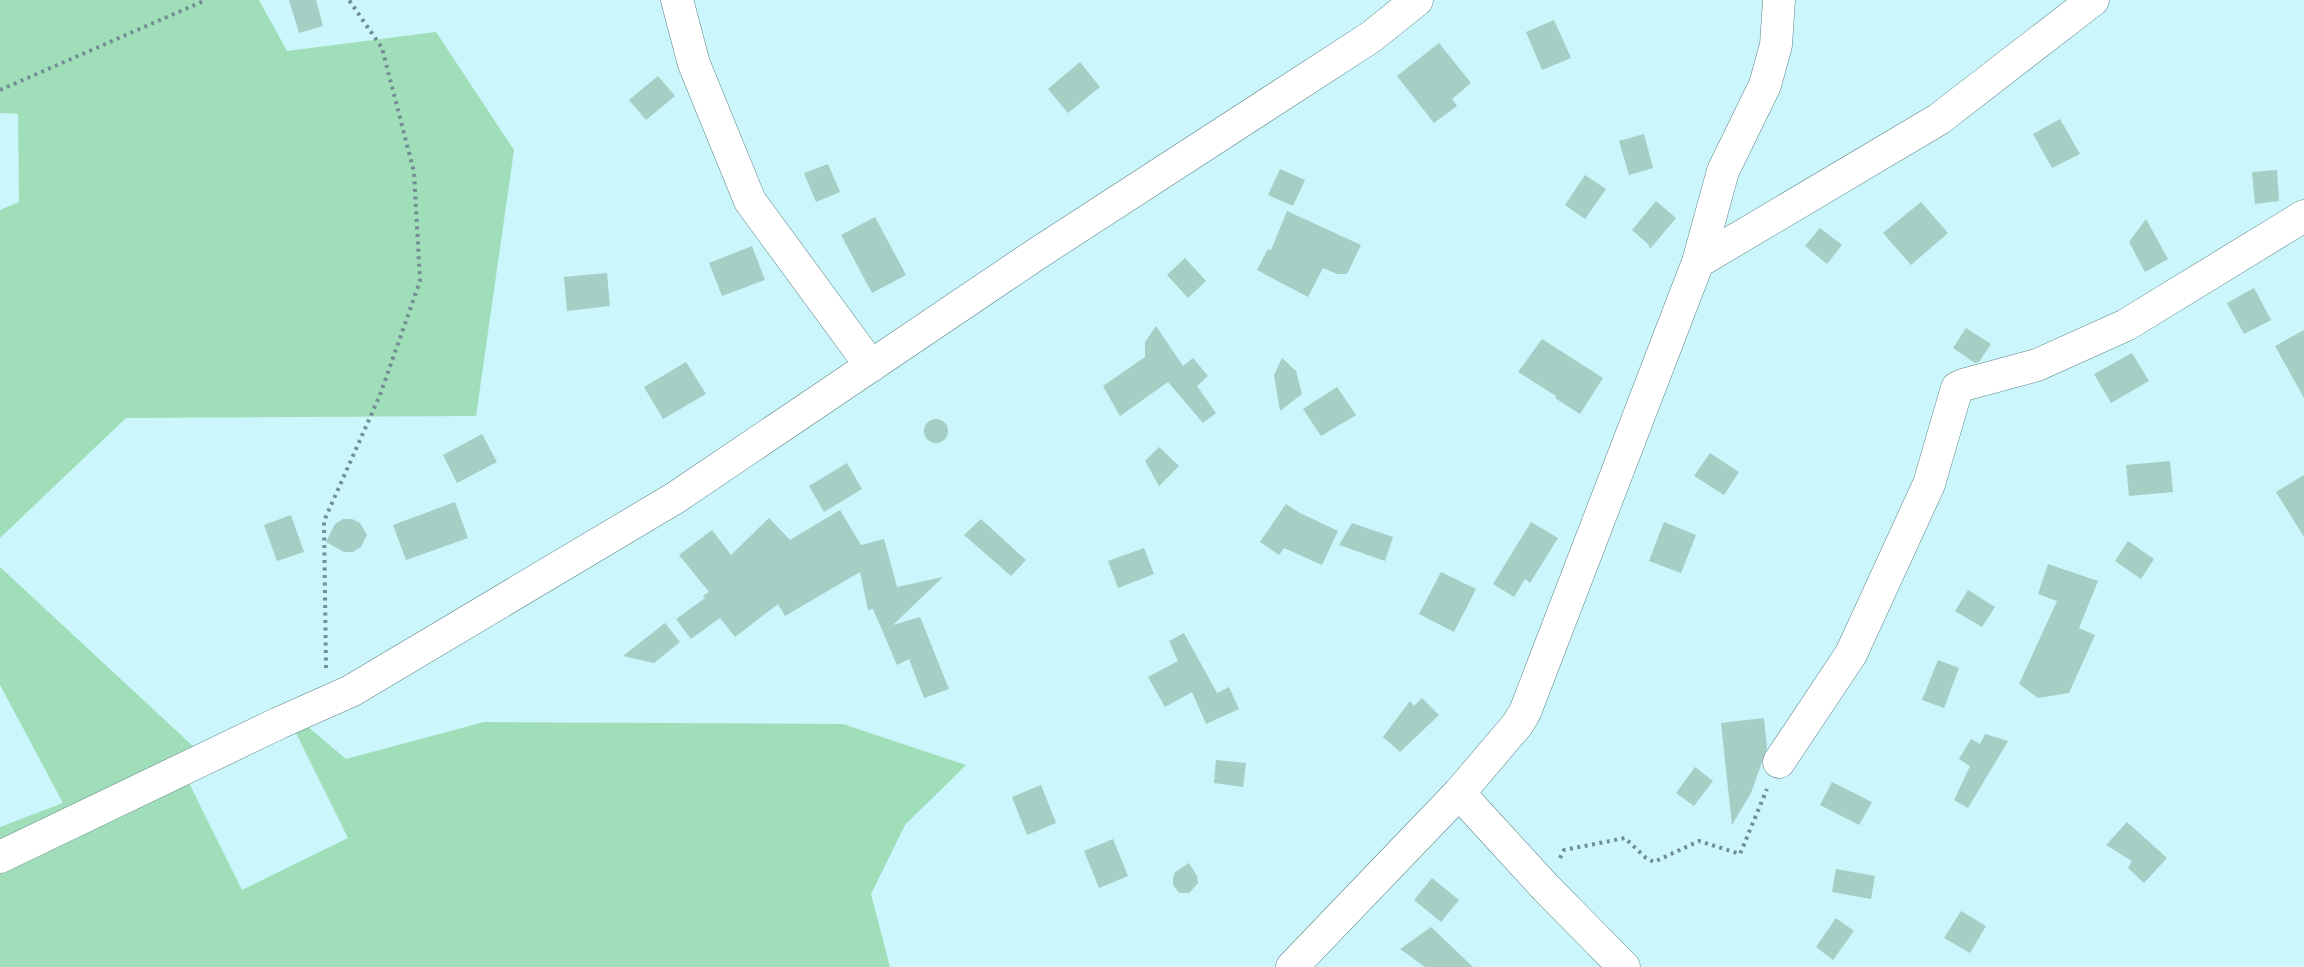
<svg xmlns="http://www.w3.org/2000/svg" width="2304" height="967" font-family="'Roboto Condensed',sans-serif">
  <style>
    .green { fill: #9fdeb8; fill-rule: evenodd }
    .building { fill: #a5cec5 }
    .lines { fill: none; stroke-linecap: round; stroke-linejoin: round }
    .minor-casing { stroke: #5c8488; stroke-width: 33 }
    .path { stroke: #718e92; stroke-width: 4; stroke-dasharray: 3 4.5; stroke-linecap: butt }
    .minor { stroke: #fff; stroke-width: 32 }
  </style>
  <rect width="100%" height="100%" fill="#cbf6fb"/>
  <g class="green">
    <path d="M 0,0 L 259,0 L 287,51 L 436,32 L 514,150 L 476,416 L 126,418 L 0,538 L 0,210 L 19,202 L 18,114 L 0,113 Z"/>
    <path d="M 0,567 L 196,749 L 301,721 L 346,759 L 484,722 L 843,724 L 966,765 L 905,825 L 871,894 L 890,967 L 0,967 L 0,827 L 63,803 L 0,685 ZM 293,727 L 348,838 L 242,890 L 187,779 Z"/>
  </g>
  <g class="building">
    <path d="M 289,0 L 316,0 L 323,26 L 299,33 Z"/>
    <path d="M 1554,20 L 1571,58 L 1542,70 L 1526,32 Z"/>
    <path d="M 1439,43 L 1471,83 L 1452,99 L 1457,106 L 1434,123 L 1397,76 Z"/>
    <path d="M 1080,62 L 1100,87 L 1068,113 L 1048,89 Z"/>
    <path d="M 658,76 L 675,96 L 646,120 L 629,100 Z"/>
    <path d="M 2060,119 L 2080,154 L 2052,168 L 2033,134 Z"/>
    <path d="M 1644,134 L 1653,168 L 1629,175 L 1619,141 Z"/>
    <path d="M 828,164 L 840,192 L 816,202 L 804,173 Z"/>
    <path d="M 1280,169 L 1305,180 L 1293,206 L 1268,195 Z"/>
    <path d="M 2277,170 L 2279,201 L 2255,204 L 2252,172 Z"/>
    <path d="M 1585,175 L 1606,189 L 1585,219 L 1565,205 Z"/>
    <path d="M 1656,201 L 1676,218 L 1650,249 L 1648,244 L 1632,230 Z"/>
    <path d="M 1921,202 L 1948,233 L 1911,265 L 1883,233 Z"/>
    <path d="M 1287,211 L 1361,245 L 1347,274 L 1337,274 L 1323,268 L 1308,297 L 1257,270 L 1268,249 L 1271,250 Z"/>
    <path d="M 875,217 L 906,275 L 872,293 L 841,235 Z"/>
    <path d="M 2146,219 L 2168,259 L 2145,272 L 2129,242 Z"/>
    <path d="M 1820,228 L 1842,245 L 1827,264 L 1805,246 Z"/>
    <path d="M 752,246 L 765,280 L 722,296 L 709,263 Z"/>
    <path d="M 1185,258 L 1206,281 L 1188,298 L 1167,275 Z"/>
    <path d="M 607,273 L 610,306 L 567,311 L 564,277 Z"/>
    <path d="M 2254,288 L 2271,320 L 2244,334 L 2227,303 Z"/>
    <path d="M 1156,326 L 1183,366 L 1193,358 L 1208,376 L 1197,386 L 1216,413 L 1203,423 L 1168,382 L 1120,416 L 1103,386 L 1145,357 L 1145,342 Z"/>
    <path d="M 1966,328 L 1991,344 L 1979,362 L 1975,363 L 1953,348 Z"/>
    <path d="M 2304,330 L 2304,398 L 2275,346 Z"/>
    <path d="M 1542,339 L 1603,378 L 1580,414 L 1555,398 L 1556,396 L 1518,372 Z"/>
    <path d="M 2132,353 L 2149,381 L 2111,403 L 2094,374 Z"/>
    <path d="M 1282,358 L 1296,371 L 1302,394 L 1280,411 L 1274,375 Z"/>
    <path d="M 686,362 L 706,394 L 663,419 L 644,387 Z"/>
    <path d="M 1337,387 L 1356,415 L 1321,436 L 1303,409 Z"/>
    <circle cx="936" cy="431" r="12"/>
    <path d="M 482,434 L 497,462 L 457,483 L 443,455 Z"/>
    <path d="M 1159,447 L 1179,466 L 1159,486 L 1145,461 Z"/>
    <path d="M 1710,453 L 1739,472 L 1724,495 L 1694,476 Z"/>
    <path d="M 2170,461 L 2173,492 L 2129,496 L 2126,465 Z"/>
    <path d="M 847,463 L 862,489 L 824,512 L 809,486 Z"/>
    <path d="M 2304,475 L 2304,537 L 2276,492 Z"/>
    <path d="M 455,502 L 468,538 L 406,560 L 393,525 Z"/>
    <path d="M 1286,504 L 1298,512 L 1338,531 L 1322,565 L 1284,548 L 1279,555 L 1260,542 Z"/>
    <path d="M 840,510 L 861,545 L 884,539 L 897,587 L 943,577 L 893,625 L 920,617 L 949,689 L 924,698 L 909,659 L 897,665 L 873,609 L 868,610 L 860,572 L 785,616 L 778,604 L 735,637 L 720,618 L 691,639 L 676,619 L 705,598 L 703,596 L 709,592 L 679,555 L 712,530 L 731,555 L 769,518 L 790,540 Z"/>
    <path d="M 291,515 L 304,552 L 277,561 L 264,525 Z"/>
    <path d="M 343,519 L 352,519 L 360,523 L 367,535 L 361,547 L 353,552 L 344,552 L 326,542 L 335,524 Z"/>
    <path d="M 981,519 L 1026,560 L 1011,576 L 964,535 Z"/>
    <path d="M 1531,522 L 1558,538 L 1530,583 L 1525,579 L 1514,597 L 1493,584 Z"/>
    <path d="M 1664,522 L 1696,535 L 1681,573 L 1649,561 Z"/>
    <path d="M 1352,523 L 1393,537 L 1385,561 L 1339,545 Z"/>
    <path d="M 2128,541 L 2154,559 L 2141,579 L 2115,561 Z"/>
    <path d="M 1144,548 L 1154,574 L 1118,588 L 1108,561 Z"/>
    <path d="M 2048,564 L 2098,581 L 2079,628 L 2095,635 L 2069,693 L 2038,698 L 2019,684 L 2057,601 L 2038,594 Z"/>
    <path d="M 1441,572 L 1476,589 L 1454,632 L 1419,614 Z"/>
    <path d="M 1968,590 L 1995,607 L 1982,627 L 1955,611 Z"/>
    <path d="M 665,623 L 680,642 L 654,663 L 623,656 Z"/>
    <path d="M 1184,633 L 1217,693 L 1229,687 L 1239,709 L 1206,724 L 1192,692 L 1165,707 L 1148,677 L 1178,661 L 1169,641 Z"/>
    <path d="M 1938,660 L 1959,668 L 1944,708 L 1922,700 Z"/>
    <path d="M 1422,698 L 1439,715 L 1400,752 L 1383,737 L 1410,701 L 1414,706 Z"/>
    <path d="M 1764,718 L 1767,748 L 1751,793 L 1732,825 L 1721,723 Z"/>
    <path d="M 1985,734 L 2008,741 L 1968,808 L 1954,800 L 1970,766 L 1959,759 L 1971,739 L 1980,744 Z"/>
    <path d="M 1216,760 L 1246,763 L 1243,787 L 1214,783 Z"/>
    <path d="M 1695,767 L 1713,781 L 1694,806 L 1676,793 Z"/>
    <path d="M 1832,782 L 1872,802 L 1859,825 L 1820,805 Z"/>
    <path d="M 1041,785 L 1056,823 L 1027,835 L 1012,797 Z"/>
    <path d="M 2127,822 L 2167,858 L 2144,883 L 2128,868 L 2132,861 L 2106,845 Z"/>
    <path d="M 1113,839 L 1128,876 L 1099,888 L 1084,851 Z"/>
    <path d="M 1189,863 L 1197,876 L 1198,883 L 1189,893 L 1179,893 L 1173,885 L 1173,878 L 1175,872 Z"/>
    <path d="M 1836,869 L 1875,876 L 1871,899 L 1832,892 Z"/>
    <path d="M 1432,878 L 1459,900 L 1441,922 L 1414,900 Z"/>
    <path d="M 1961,911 L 1986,926 L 1970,953 L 1944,938 Z"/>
    <path d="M 1836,918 L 1854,931 L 1833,960 L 1816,947 Z"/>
    <path d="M 1431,927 L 1473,967 L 1425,967 L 1400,949 Z"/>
  </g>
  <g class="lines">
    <g class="minor-casing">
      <g id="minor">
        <path d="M 677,0 L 694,64 L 750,201 L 871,366"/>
        <path d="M 1698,262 L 1939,119 L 2093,0"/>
        <path d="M 1779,762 L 1851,654 L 1929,484 L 1957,388 L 1963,385 L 2037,365 L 2126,325 L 2304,216"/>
        <path d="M 1459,793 L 1546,888 L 1624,967"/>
        <path d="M 0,857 L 279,723 L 351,691 L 675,498 L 1035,255 L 1371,37 L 1417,0"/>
        <path d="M 1292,967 L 1459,793 L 1517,725 L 1525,712 L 1698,262 L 1723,171 L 1765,85 L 1776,45 L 1779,0"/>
      </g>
    </g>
    <g class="path">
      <path d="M 0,90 L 206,0"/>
      <path d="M 326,668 L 324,521 L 380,395 L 420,281 L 414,172 L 382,48 L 349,0"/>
      <path d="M 1560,858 L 1564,850 L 1625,838 L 1646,858 L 1654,862 L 1699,841 L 1740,854 L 1767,789"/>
    </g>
    <use href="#minor" class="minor"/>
  </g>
</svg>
